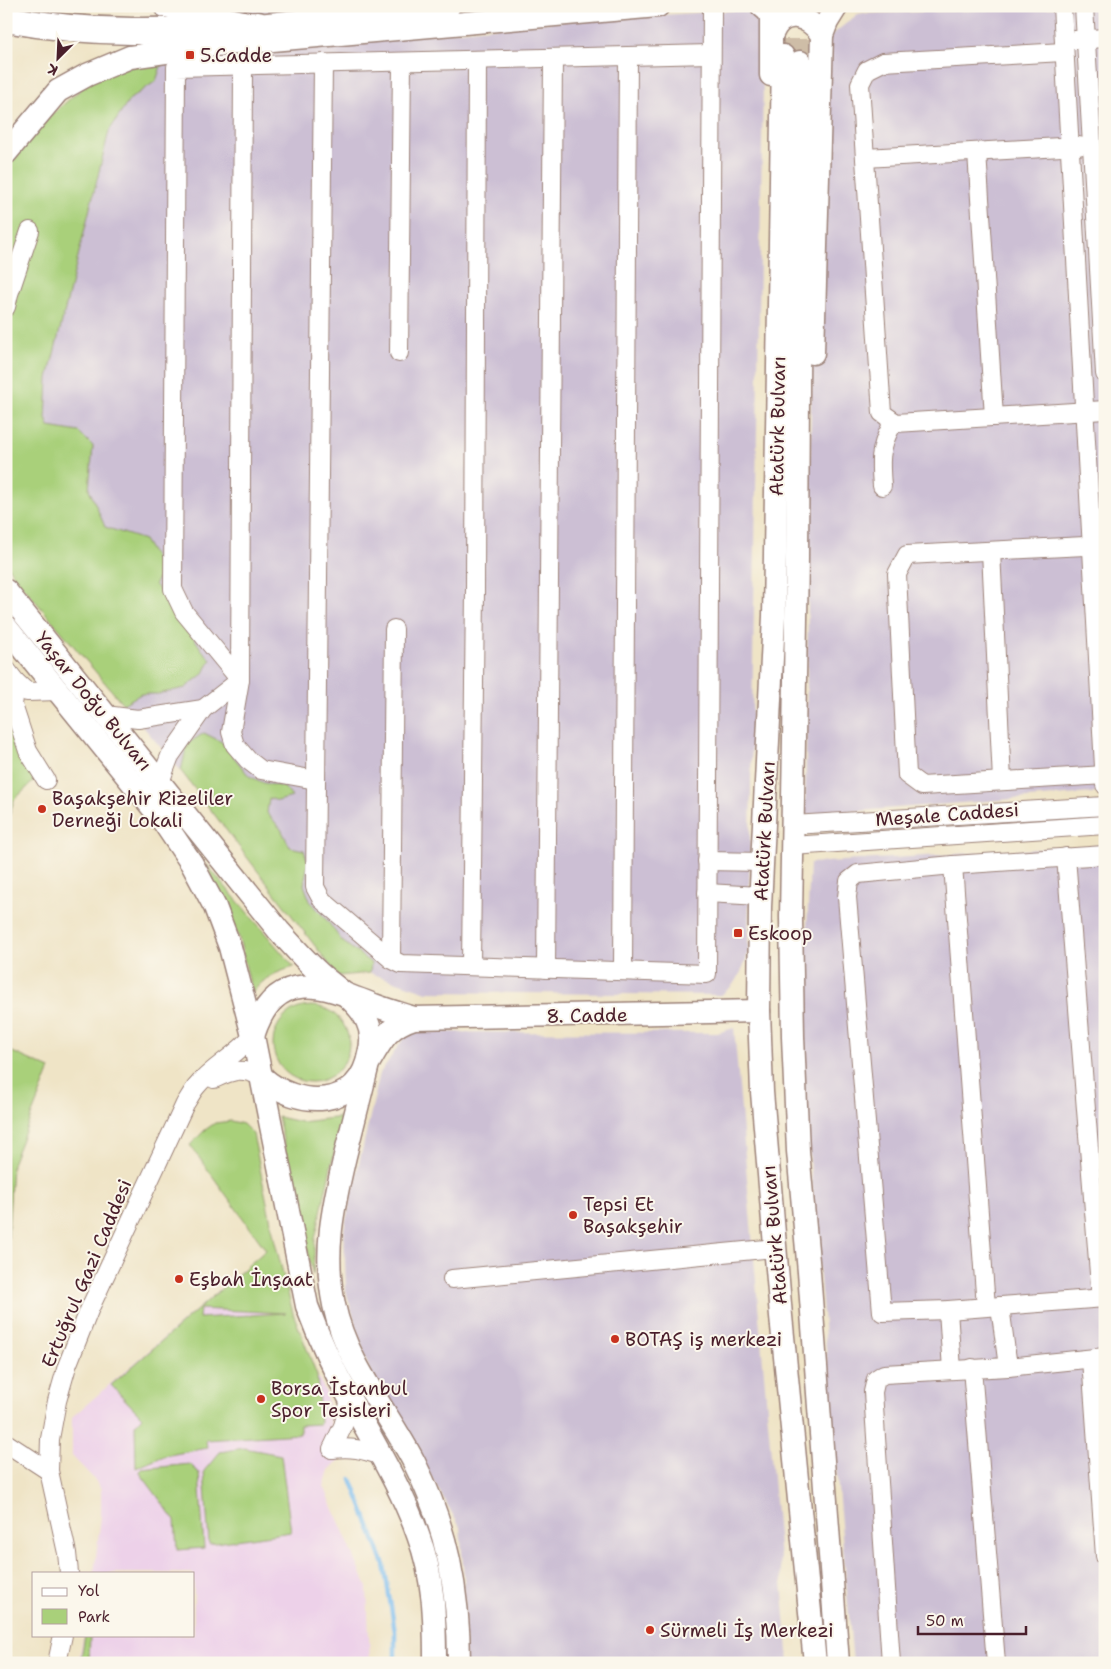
<svg xmlns="http://www.w3.org/2000/svg" width="1111" height="1669" font-family="'Shantell Sans',sans-serif">
  <style>
    .built { fill: #edd1e9 }
    .industrial { fill: #ccbfd4 }
    .green { fill: #a9d07a; stroke: #7a7852; fill-rule: evenodd }
    .lines { fill: none; stroke-linecap: round; stroke-linejoin: round }
    .stream { stroke: #79bcef; stroke-width: 4.5 }
    .major-tunnel { stroke: #cebda7; stroke-width: 22; stroke-dasharray: 22 11; stroke-linecap: butt }
    .minor-casing { stroke: #9c8278; stroke-width: 20 }
    .major-casing { stroke: #9c8278; stroke-width: 25 }
    .highway-casing { stroke: #9c8278; stroke-width: 29 }
    .minor { stroke: #fff; stroke-width: 18 }
    .major { stroke: #fff; stroke-width: 22 }
    .highway { stroke: #fff; stroke-width: 26 }
    .poi-dot { fill: #c8321e; stroke: #fbf7ec; stroke-width: 2 }
    .labels { text-anchor: middle; stroke-width: 4; stroke-linejoin: round; paint-order: stroke }
    .poi-label { font-size: 19px; fill: #4a1f2b; stroke: #fbf7ec; text-anchor: start }
    .street-label { font-size: 19px; fill: #4a1f2b; stroke: #fbf7ec }
  </style>
  <rect width="100%" height="100%" fill="#fbf7ec"/>
  <filter id="ink" filterUnits="userSpaceOnUse"><feTurbulence type="fractalNoise" baseFrequency=".02" numOctaves="2"/><feDisplacementMap in="SourceGraphic" scale="10" xChannelSelector="R" yChannelSelector="G"/><feConvolveMatrix kernelMatrix="1 2 1 2 8 2 1 2 1" color-interpolation-filters="sRGB"/></filter>
  <filter id="wash" filterUnits="userSpaceOnUse"><feTurbulence type="fractalNoise" baseFrequency=".0096" numOctaves="4" result="noise"/><feDisplacementMap in="SourceGraphic" scale="20" xChannelSelector="R" yChannelSelector="G"/><feGaussianBlur stdDeviation="1.12" result="paint"/><feColorMatrix in="noise" values="0 0 0 0 0 0 0 0 0 0 0 0 0 0 0 0 0 1.4 0 .05"/><feComposite in="paint" operator="in"/></filter>
  <g filter="url(#wash)">
    <rect width="100%" height="100%" fill="#efe4c6"/>
    <path class="built" d="M 275,1242 L 293,1313 L 317,1375 L 326,1393 L 331,1427 L 340,1459 L 329,1470 L 324,1486 L 367,1587 L 370,1663 L 78,1663 L 84,1635 L 194,1635 L 194,1573 L 94,1573 L 101,1516 L 101,1489 L 95,1480 L 72,1456 L 72,1417 Z"/>
    <g class="industrial">
      <path d="M 185,6 L 357,6 L 224,17 Z"/>
      <path d="M 1105,6 L 1105,792 L 805,815 L 816,65 L 828,38 L 858,14 Z"/>
      <path d="M 743,10 L 759,14 L 764,25 L 748,954 L 741,972 L 732,986 L 721,995 L 427,992 L 370,973 L 338,976 L 181,771 L 14,576 L 6,564 L 6,168 L 126,63 L 563,21 Z"/>
      <path d="M 1105,845 L 1105,1663 L 853,1663 L 801,1057 L 810,863 Z"/>
      <path d="M 734,1028 L 789,1663 L 465,1663 L 464,1577 L 460,1527 L 369,1369 L 346,1291 L 344,1229 L 380,1073 L 408,1032 L 717,1033 Z"/>
    </g>
    <g class="green">
      <path d="M 163,60 L 156,81 L 130,99 L 109,131 L 48,378 L 46,418 L 49,427 L 79,432 L 93,446 L 89,489 L 105,527 L 144,540 L 162,570 L 155,584 L 176,611 L 202,650 L 211,659 L 204,673 L 185,688 L 158,694 L 141,694 L 123,704 L 14,576 L 6,564 L 6,168 L 48,118 L 98,74 Z"/>
      <path d="M 6,709 L 37,778 L 14,800 L 6,826 Z"/>
      <path d="M 204,733 L 222,742 L 249,776 L 264,783 L 284,787 L 292,797 L 278,801 L 269,798 L 267,813 L 281,829 L 290,847 L 304,850 L 308,862 L 304,885 L 310,901 L 326,919 L 342,941 L 371,963 L 370,973 L 338,976 L 181,771 L 187,744 Z"/>
      <path d="M 206,864 L 294,967 C 274,973 265,977 252,993 L 239,938 Z"/>
      <circle cx="311" cy="1044" r="38"/>
      <path d="M 6,1049 L 50,1069 L 12,1164 L 8,1239 L 10,1355 L 6,1373 Z"/>
      <path d="M 278,1117 L 301,1122 L 342,1117 L 315,1239 L 313,1275 Z"/>
      <path d="M 231,1121 L 243,1124 L 253,1134 L 275,1242 L 293,1313 L 317,1375 L 320,1424 L 300,1425 L 300,1434 L 206,1440 L 207,1448 L 164,1456 L 136,1468 L 135,1425 L 142,1417 L 111,1385 L 266,1250 L 190,1145 L 205,1130 L 215,1123 ZM 200,1309 L 285,1313 L 286,1313 L 199,1318 Z"/>
      <path d="M 244,1448 L 281,1455 L 291,1532 L 209,1544 L 204,1471 L 220,1452 Z"/>
      <path d="M 190,1464 L 199,1473 L 204,1548 L 177,1550 L 175,1520 L 140,1473 L 141,1469 Z"/>
      <path d="M 85,1635 L 90,1635 L 89,1663 L 80,1663 Z"/>
    </g>
    <g class="lines">
      <path class="stream" d="M 351,1479 L 384,1565 L 395,1631 L 395,1663"/>
    </g>
  </g>
  <g filter="url(#ink)">
    <g class="lines">
      <g class="major-tunnel">
        <path d="M 783,6 L 783,56"/>
        <path d="M 799,6 L 800,62"/>
      </g>
      <g class="minor-casing">
        <g id="minor">
          <path d="M 1062,6 L 1105,785"/>
          <path d="M 1084,6 L 1105,374"/>
          <path d="M 1075,40 L 1105,38"/>
          <path d="M 1063,52 L 883,62 L 867,70 L 860,84 L 882,413 L 896,423 L 1105,410"/>
          <path d="M 323,63 L 315,887 L 322,900 L 391,959 L 401,964 L 707,974 L 712,6"/>
          <path d="M 243,65 L 240,680 L 231,732 L 235,745 L 248,760 L 261,770 L 316,780"/>
          <path d="M 977,152 L 994,417"/>
          <path d="M 865,158 L 1079,146"/>
          <path d="M 6,307 L 9,294 L 30,231"/>
          <path d="M 399,353 L 402,62"/>
          <path d="M 882,486 C 880,462 879,449 891,427 L 890,419"/>
          <path d="M 1105,545 L 907,555 L 897,574 L 907,775 L 922,786 L 1105,775"/>
          <path d="M 991,551 L 1002,781"/>
          <path d="M 6,669 L 16,682 L 13,705 L 28,751 L 46,780"/>
          <path d="M 16,682 L 27,692 L 58,691"/>
          <path d="M 105,715 L 138,719 L 203,709"/>
          <path d="M 160,782 L 170,756 L 203,709 L 240,680 L 184,612 L 173,589 L 176,67 L 711,54"/>
          <path d="M 793,825 L 1105,806"/>
          <path d="M 792,846 L 1105,825"/>
          <path d="M 1105,855 L 953,865 L 858,874 L 849,881 L 847,897 L 882,1312 L 948,1310 L 1105,1298"/>
          <path d="M 1066,857 L 1101,1299"/>
          <path d="M 707,861 L 762,862"/>
          <path d="M 953,865 L 986,1307"/>
          <path d="M 707,893 L 760,896"/>
          <path d="M 391,959 L 394,629"/>
          <path d="M 471,966 L 475,590 L 477,60"/>
          <path d="M 546,969 L 553,58"/>
          <path d="M 623,971 L 628,56"/>
          <path d="M 214,1079 C 234,1070 241,1067 262,1077"/>
          <path d="M 452,1279 L 775,1248"/>
          <path d="M 1000,1306 L 1008,1367"/>
          <path d="M 948,1310 L 952,1370"/>
          <path d="M 1091,1359 L 1105,1556"/>
          <path d="M 972,1368 L 996,1663"/>
          <path d="M 6,1443 L 49,1471"/>
          <path d="M 332,1449 L 343,1426 L 350,1400"/>
          <path d="M 332,1449 C 352,1447 362,1449 381,1456"/>
          <path d="M 69,1573 L 67,1553 L 49,1471 L 50,1439 L 57,1401 L 67,1366 L 90,1308 L 185,1104 C 189,1098 192,1092 196,1087 C 212,1067 236,1056 253,1036"/>
          <path d="M 57,1663 L 63,1635"/>
          <path d="M 891,1663 L 873,1392 L 876,1379 L 884,1374 L 1008,1367 L 1105,1357"/>
        </g>
      </g>
      <g class="major-casing">
        <g id="major">
          <path d="M 165,6 L 258,25 L 449,6"/>
          <path d="M 762,6 L 769,12 L 771,18 L 771,75"/>
          <path d="M 772,34 C 782,7 809,15 822,35"/>
          <path d="M 783,56 L 774,616 L 760,907 L 759,1011 L 762,1092 L 781,1316 L 815,1663"/>
          <path d="M 800,62 L 797,559 L 791,917 L 793,1037 L 798,1151 L 809,1272 L 838,1663"/>
          <path d="M 6,153 L 58,91 L 87,75 L 130,57 L 215,45 L 658,6"/>
          <path d="M 813,353 L 822,35 L 827,22 L 837,6"/>
          <path d="M 6,591 L 279,931 C 291,944 303,958 316,970 C 332,986 357,999 367,1021 C 372,1031 372,1043 369,1054 C 359,1110 297,1109 262,1077"/>
          <path d="M 6,627 L 161,818 L 192,864 L 215,907 L 230,947 L 253,1036 L 307,1306 C 319,1338 333,1369 350,1399 C 374,1444 401,1487 418,1535 C 434,1577 435,1619 435,1663"/>
          <path d="M 253,1036 C 275,966 322,985 374,1005 C 387,1010 401,1014 414,1018"/>
          <path d="M 459,1663 C 459,1590 447,1528 414,1462 C 387,1410 346,1363 334,1305 C 323,1252 333,1207 345,1156 C 353,1125 360,1095 368,1064 C 381,1041 388,1026 414,1018 L 759,1011"/>
        </g>
      </g>
      <g class="highway-casing">
        <path id="highway" d="M 6,19 C 90,35 174,33 258,25"/>
      </g>
      <use href="#minor" class="minor"/>
      <use href="#major" class="major"/>
      <use href="#highway" class="highway"/>
    </g>
  </g>
  <g class="poi-dot">
    <rect x="185" y="50" width="10" height="10" rx="2.5"/>
    <circle cx="42" cy="809" r="5"/>
    <rect x="733" y="928" width="10" height="10" rx="2.5"/>
    <circle cx="573" cy="1215" r="5"/>
    <circle cx="179" cy="1279" r="5"/>
    <circle cx="615" cy="1339" r="5"/>
    <circle cx="261" cy="1399" r="5"/>
    <circle cx="650" cy="1630" r="5"/>
  </g>
  <g class="labels">
    <g class="poi-label">
      <text x="200" y="62">5.Cadde</text>
      <text x="52" y="805">Başakşehir Rizeliler<tspan x="52" dy="22">Derneği Lokali</tspan></text>
      <text x="748" y="940">Eskoop</text>
      <text x="583" y="1211">Tepsi Et<tspan x="583" dy="22">Başakşehir</tspan></text>
      <text x="189" y="1286">Eşbah İnşaat</text>
      <text x="625" y="1346">BOTAŞ iş merkezi</text>
      <text x="271" y="1395">Borsa İstanbul<tspan x="271" dy="22">Spor Tesisleri</tspan></text>
      <text x="660" y="1637">Sürmeli İş Merkezi</text>
    </g>
    <g class="street-label">
      <text transform="translate(777 426) rotate(-89)" y="7">Atatürk Bulvarı</text>
      <text transform="translate(94 701) rotate(51)" y="7">Yaşar Doğu Bulvarı</text>
      <text transform="translate(947 814) rotate(-4)" y="7">Meşale Caddesi</text>
      <text transform="translate(764 831) rotate(-87)" y="7">Atatürk Bulvarı</text>
      <text transform="translate(587 1015) rotate(-1)" y="7">8. Cadde</text>
      <text transform="translate(774 1235) rotate(-95)" y="7">Atatürk Bulvarı</text>
      <text transform="translate(86 1273) rotate(-67)" y="7">Ertuğrul Gazi Caddesi</text>
    </g>
  </g>
  <rect width="1111" height="1669" fill="none" stroke="#fbf7ec" stroke-width="25"/>
  <rect x="32" y="1572" width="162" height="65" fill="#fbf7ec" stroke="#b4a19f"/>
  <rect x="42" y="1588" width="25" height="8" fill="#ffffff" stroke="#b4a19f"/>
  <text x="78" y="1596" font-size="15" fill="#4a1f2b">Yol</text>
  <rect x="42" y="1609" width="25" height="15" fill="#a9d07a" stroke="#b4a19f"/>
  <text x="78" y="1622" font-size="15" fill="#4a1f2b">Park</text>
  <g transform="translate(58 58) rotate(204)" stroke="#fbf7ec" stroke-width="4" paint-order="stroke">
  <path d="M0-4L9 19L0 12L-9 19Z" fill="#4a1f2b"/>
  <text y="-8" font-size="14" font-weight="bold" text-anchor="middle" fill="#4a1f2b">K</text>
  </g>
  <path d="M918 1626v8h108v-8" fill="none" stroke="#4a1f2b" stroke-width="2.5"/>
  <text x="926" y="1626" font-size="15" fill="#4a1f2b" stroke="#fbf7ec" stroke-width="4" paint-order="stroke">50 m</text>
</svg>
